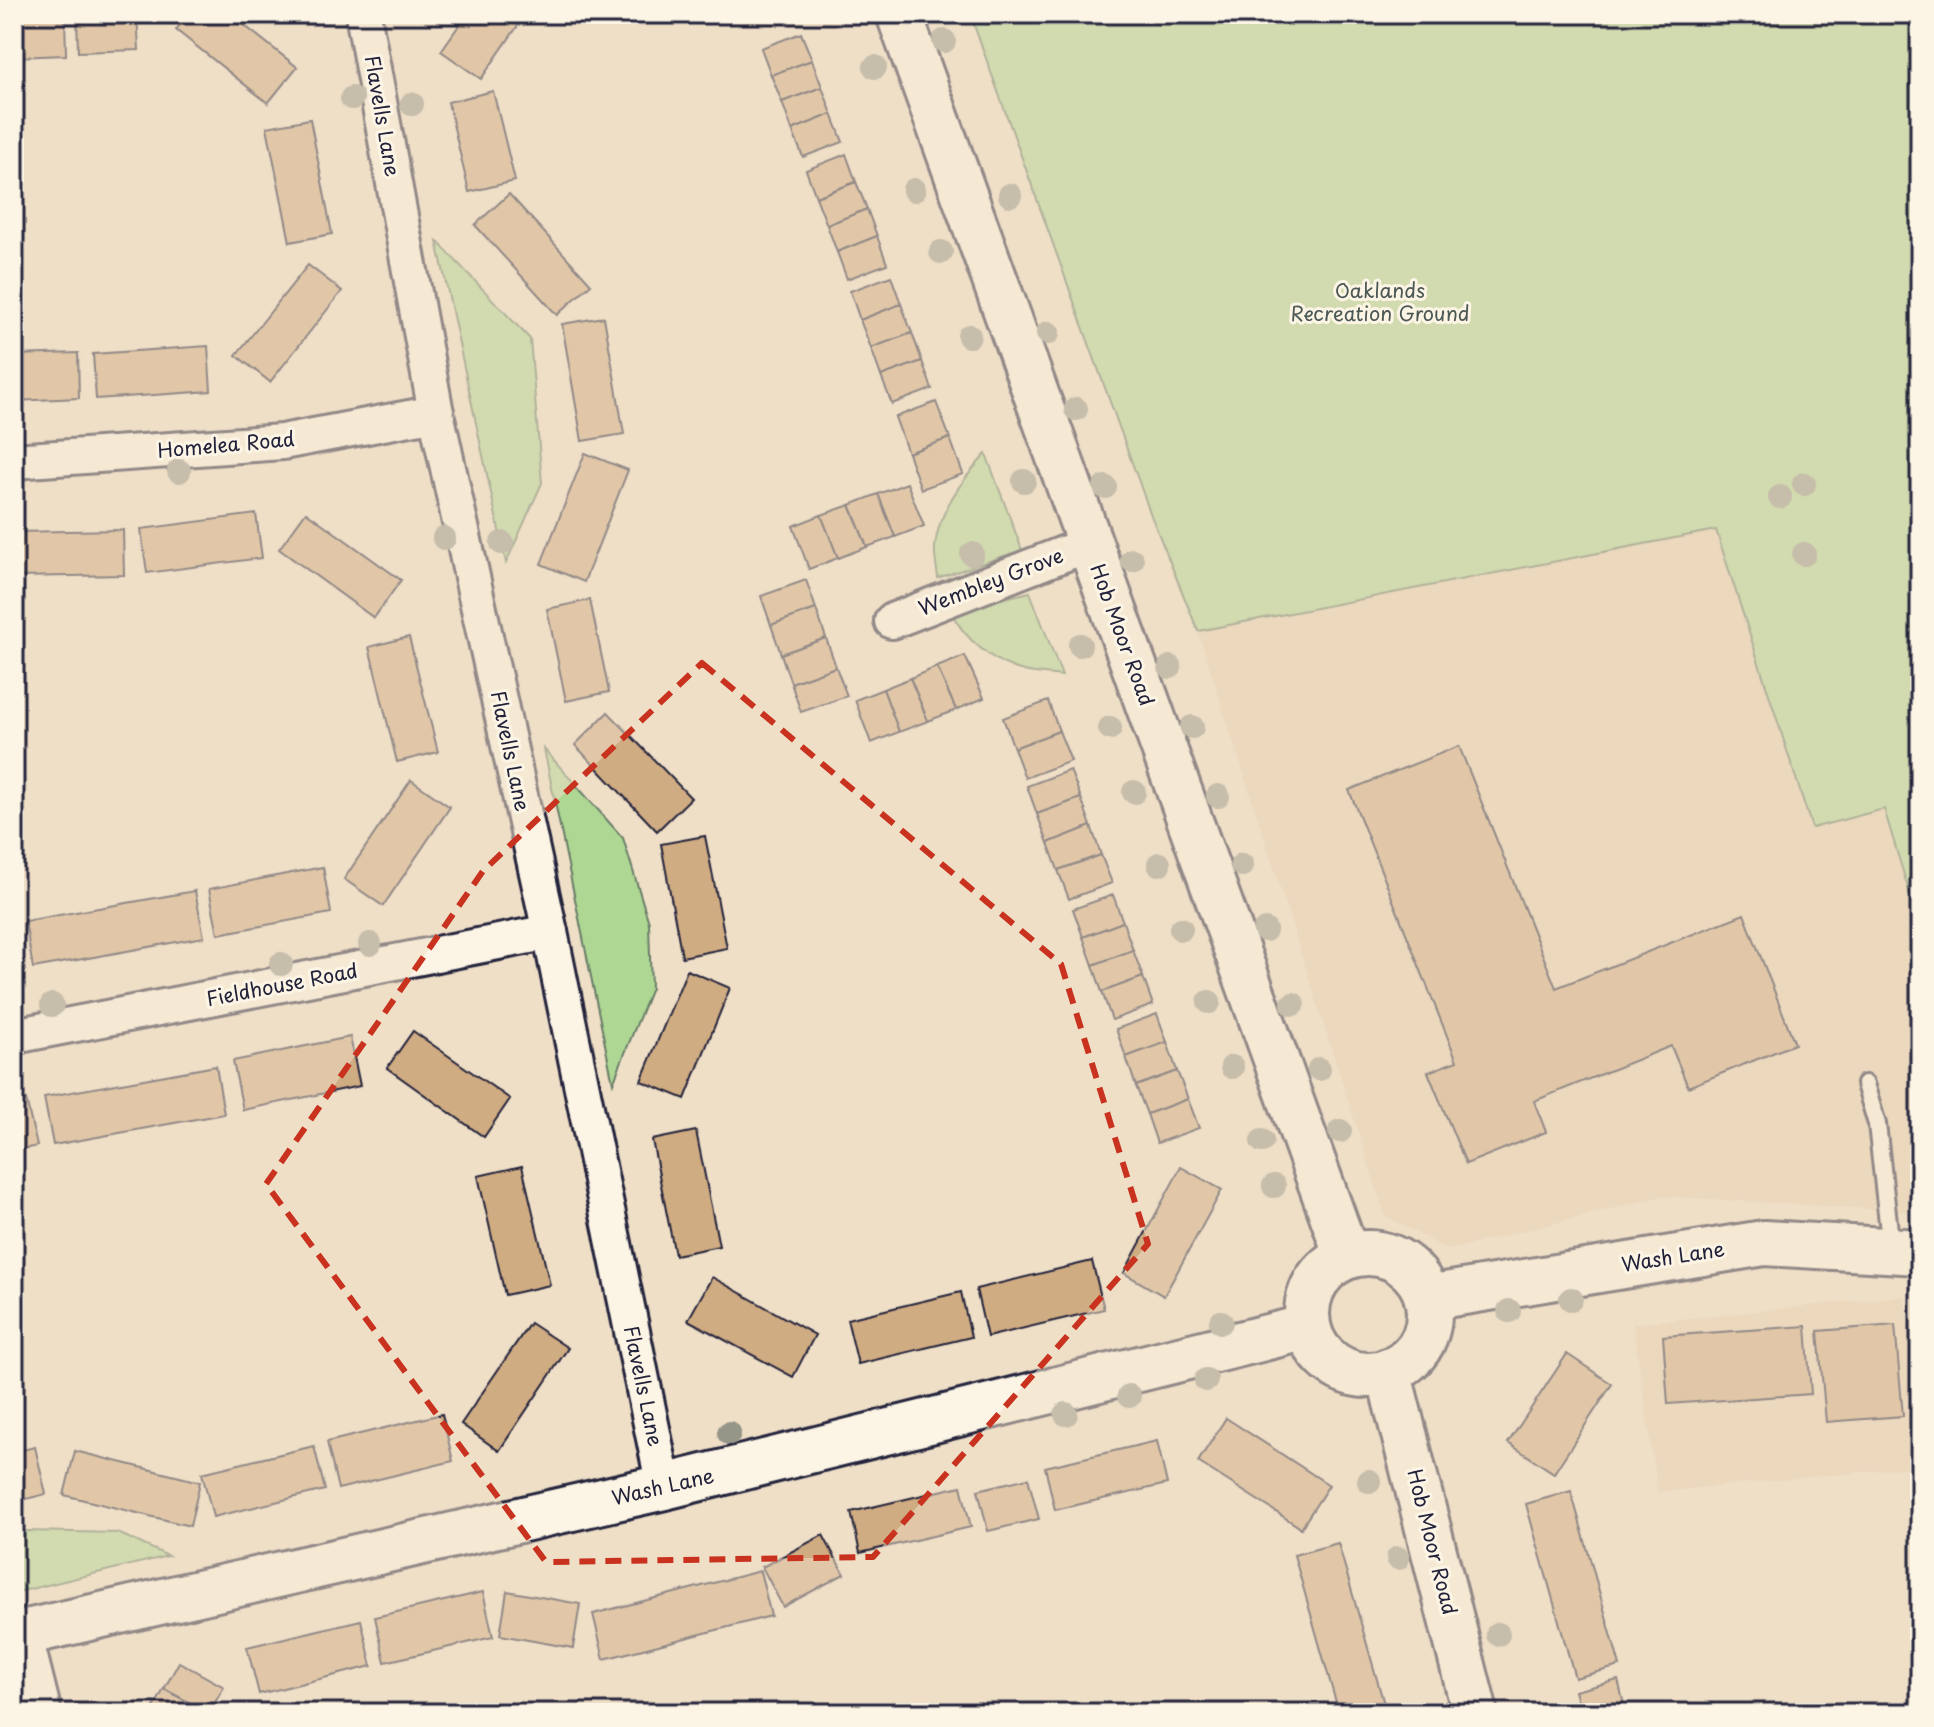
<svg xmlns="http://www.w3.org/2000/svg" width="1934" height="1727" font-family="'Playpen Sans',sans-serif">
  <style>
    .built { fill: #e6d0b2 }
    .green { fill: #aed793; stroke: #687c67; stroke-width: 2 }
    .building { fill: #d0ac82; stroke: #22223b; stroke-width: 2 }
    .lines { fill: none; stroke-linecap: round; stroke-linejoin: round }
    .lane-casing { stroke: #22223b; stroke-width: 22 }
    .street-casing { stroke: #22223b; stroke-width: 40 }
    .secondary-casing { stroke: #22223b; stroke-width: 50 }
    .lane { stroke: #fcf5e5; stroke-width: 16 }
    .street { stroke: #fcf5e5; stroke-width: 34 }
    .secondary { stroke: #fcf5e5; stroke-width: 44 }
    .tree { fill: #959588 }
    .marked { fill: none; stroke: #c8321e; stroke-width: 6; stroke-dasharray: 16 10; stroke-linejoin: round }
    .labels { text-anchor: middle; stroke-width: 6; stroke-linejoin: round; paint-order: stroke }
    .street-label { font-size: 20px; fill: #22223b; stroke: #fcf5e5 }
    .park-label { font-size: 20px; fill: #4c5855; stroke: #fcf5e5 }
  </style>
  <rect width="100%" height="100%" fill="#efdfc7"/>
  <filter id="ink" filterUnits="userSpaceOnUse"><feTurbulence type="fractalNoise" baseFrequency=".0125" numOctaves="2"/><feDisplacementMap in="SourceGraphic" scale="16" xChannelSelector="R" yChannelSelector="G"/><feConvolveMatrix kernelMatrix="1 2 1 2 8 2 1 2 1" color-interpolation-filters="sRGB"/></filter>
  <g filter="url(#ink)">
    <g class="built">
      <path d="M 1716,530 L 1812,827 L 1884,808 L 1920,928 L 1920,1212 L 1662,1196 L 1448,1250 L 1385,1215 L 1198,631 Z"/>
      <path d="M 1904,1296 L 1920,1414 L 1920,1466 L 1658,1492 L 1633,1324 Z"/>
    </g>
    <g class="green">
      <path d="M 970,14 L 1920,14 L 1920,928 L 1884,809 L 1812,828 L 1716,530 L 1198,631 L 1152,518 Z"/>
      <path d="M 437,241 L 530,339 L 542,483 L 506,563 Z"/>
      <path d="M 986,454 L 1022,550 L 938,578 C 937,568 934,557 935,547 C 938,511 963,479 986,454 Z"/>
      <path d="M 1030,592 L 1062,676 C 1050,674 1036,674 1024,671 C 994,664 963,638 951,611 Z"/>
      <path d="M 544,749 L 623,838 L 649,923 L 651,988 L 613,1083 Z"/>
      <path d="M 27,1531 L 118,1533 L 168,1556 L 14,1593 L 14,1534 Z"/>
    </g>
    <g class="building">
      <path d="M 14,14 L 65,14 L 66,55 L 14,57 Z"/>
      <path d="M 77,14 L 137,14 L 139,50 L 78,52 Z"/>
      <path d="M 188,14 L 230,14 L 297,67 L 268,103 L 176,30 Z"/>
      <path d="M 467,14 L 526,14 L 481,79 L 441,51 Z"/>
      <path d="M 801,33 L 812,60 L 771,75 L 761,48 Z"/>
      <path d="M 812,60 L 822,87 L 782,102 L 771,75 Z"/>
      <path d="M 822,87 L 832,114 L 792,130 L 782,102 Z"/>
      <path d="M 493,91 L 515,181 L 469,192 L 448,102 Z"/>
      <path d="M 832,114 L 843,142 L 803,157 L 792,130 Z"/>
      <path d="M 310,119 L 332,234 L 290,242 L 267,127 Z"/>
      <path d="M 846,154 L 856,182 L 816,197 L 806,170 Z"/>
      <path d="M 856,182 L 867,209 L 827,225 L 816,197 Z"/>
      <path d="M 509,194 L 591,284 L 557,315 L 475,225 Z"/>
      <path d="M 867,209 L 877,236 L 837,252 L 827,225 Z"/>
      <path d="M 877,236 L 887,264 L 847,279 L 837,252 Z"/>
      <path d="M 308,265 L 342,291 L 270,382 L 236,355 Z"/>
      <path d="M 891,276 L 901,304 L 860,320 L 850,291 Z"/>
      <path d="M 901,304 L 912,333 L 871,348 L 860,320 Z"/>
      <path d="M 604,317 L 624,434 L 582,441 L 562,324 Z"/>
      <path d="M 912,333 L 922,361 L 881,376 L 871,348 Z"/>
      <path d="M 208,346 L 211,391 L 96,399 L 93,354 Z"/>
      <path d="M 78,353 L 79,398 L 14,401 L 14,355 Z"/>
      <path d="M 922,361 L 932,389 L 892,404 L 881,376 Z"/>
      <path d="M 936,402 L 950,438 L 908,453 L 895,417 Z"/>
      <path d="M 950,438 L 963,474 L 921,489 L 908,453 Z"/>
      <path d="M 585,453 L 628,470 L 584,582 L 541,564 Z"/>
      <path d="M 907,483 L 924,526 L 895,537 L 878,494 Z"/>
      <path d="M 878,494 L 895,537 L 867,547 L 850,505 Z"/>
      <path d="M 850,505 L 867,547 L 838,558 L 821,515 Z"/>
      <path d="M 306,512 L 401,580 L 374,618 L 279,549 Z"/>
      <path d="M 256,514 L 262,558 L 147,573 L 141,529 Z"/>
      <path d="M 821,515 L 838,558 L 809,569 L 793,526 Z"/>
      <path d="M 123,530 L 124,575 L 14,577 L 14,532 Z"/>
      <path d="M 806,580 L 816,609 L 771,625 L 761,596 Z"/>
      <path d="M 590,600 L 609,692 L 566,701 L 547,609 Z"/>
      <path d="M 816,609 L 826,638 L 781,654 L 771,625 Z"/>
      <path d="M 409,637 L 438,752 L 397,762 L 369,647 Z"/>
      <path d="M 826,638 L 836,667 L 791,683 L 781,654 Z"/>
      <path d="M 965,656 L 984,698 L 956,710 L 937,667 Z"/>
      <path d="M 836,667 L 847,696 L 801,712 L 791,683 Z"/>
      <path d="M 937,667 L 956,710 L 928,721 L 910,678 Z"/>
      <path d="M 910,678 L 928,721 L 899,732 L 883,689 Z"/>
      <path d="M 883,689 L 899,732 L 871,743 L 855,700 Z"/>
      <path d="M 1048,701 L 1059,731 L 1014,748 L 1003,718 Z"/>
      <path d="M 608,712 L 691,798 L 657,831 L 575,745 Z"/>
      <path d="M 1059,731 L 1071,761 L 1025,778 L 1014,748 Z"/>
      <path d="M 1459,746 L 1556,988 L 1744,914 L 1795,1044 L 1688,1087 L 1671,1046 L 1534,1101 L 1546,1132 L 1466,1164 L 1428,1072 L 1457,1061 L 1349,790 Z"/>
      <path d="M 1070,770 L 1081,798 L 1037,814 L 1027,786 Z"/>
      <path d="M 411,780 L 450,807 L 383,906 L 344,879 Z"/>
      <path d="M 1081,798 L 1091,826 L 1048,843 L 1037,814 Z"/>
      <path d="M 1091,826 L 1101,855 L 1058,870 L 1048,843 Z"/>
      <path d="M 705,836 L 727,948 L 682,957 L 661,844 Z"/>
      <path d="M 1101,855 L 1112,883 L 1069,899 L 1058,870 Z"/>
      <path d="M 323,867 L 331,913 L 218,934 L 209,889 Z"/>
      <path d="M 195,891 L 204,937 L 33,968 L 25,921 Z"/>
      <path d="M 1113,895 L 1123,922 L 1083,937 L 1073,909 Z"/>
      <path d="M 1123,922 L 1133,950 L 1093,965 L 1083,937 Z"/>
      <path d="M 1133,950 L 1143,977 L 1102,992 L 1093,965 Z"/>
      <path d="M 687,970 L 730,988 L 685,1099 L 641,1081 Z"/>
      <path d="M 1143,977 L 1153,1005 L 1112,1020 L 1102,992 Z"/>
      <path d="M 1157,1014 L 1167,1042 L 1126,1057 L 1116,1029 Z"/>
      <path d="M 413,1031 L 510,1099 L 484,1137 L 387,1068 Z"/>
      <path d="M 350,1037 L 360,1086 L 243,1110 L 233,1061 Z"/>
      <path d="M 1167,1042 L 1177,1071 L 1136,1086 L 1126,1057 Z"/>
      <path d="M 216,1066 L 224,1114 L 53,1145 L 44,1097 Z"/>
      <path d="M 1177,1071 L 1188,1099 L 1147,1114 L 1136,1086 Z"/>
      <path d="M 1188,1099 L 1199,1128 L 1157,1143 L 1147,1114 Z"/>
      <path d="M 26,1100 L 37,1146 L 14,1151 L 14,1102 Z"/>
      <path d="M 696,1131 L 719,1246 L 675,1255 L 652,1140 Z"/>
      <path d="M 522,1166 L 550,1285 L 505,1295 L 478,1176 Z"/>
      <path d="M 1181,1167 L 1222,1190 L 1164,1296 L 1124,1273 Z"/>
      <path d="M 1092,1261 L 1104,1309 L 987,1337 L 976,1289 Z"/>
      <path d="M 712,1277 L 815,1335 L 793,1377 L 688,1320 Z"/>
      <path d="M 961,1292 L 971,1337 L 858,1364 L 847,1319 Z"/>
      <path d="M 1920,1316 L 1920,1364 L 1914,1363 Z"/>
      <path d="M 530,1323 L 568,1348 L 499,1451 L 461,1424 Z"/>
      <path d="M 1895,1325 L 1903,1416 L 1826,1422 L 1818,1331 Z"/>
      <path d="M 1806,1326 L 1811,1394 L 1668,1404 L 1663,1336 Z"/>
      <path d="M 1567,1354 L 1612,1384 L 1554,1473 L 1508,1443 Z"/>
      <path d="M 442,1414 L 453,1461 L 338,1489 L 327,1442 Z"/>
      <path d="M 1226,1418 L 1329,1485 L 1301,1528 L 1198,1462 Z"/>
      <path d="M 1157,1441 L 1167,1484 L 1055,1510 L 1045,1467 Z"/>
      <path d="M 314,1446 L 325,1490 L 213,1517 L 202,1473 Z"/>
      <path d="M 35,1447 L 46,1494 L 14,1502 L 14,1452 Z"/>
      <path d="M 75,1451 L 200,1482 L 190,1526 L 64,1495 Z"/>
      <path d="M 1028,1478 L 1039,1519 L 988,1531 L 978,1490 Z"/>
      <path d="M 961,1486 L 971,1527 L 860,1553 L 851,1512 Z"/>
      <path d="M 1571,1491 L 1620,1666 L 1575,1678 L 1526,1504 Z"/>
      <path d="M 823,1535 L 844,1574 L 783,1607 L 762,1567 Z"/>
      <path d="M 1338,1543 L 1386,1711 L 1379,1713 L 1339,1713 L 1294,1555 Z"/>
      <path d="M 760,1571 L 771,1616 L 604,1659 L 593,1614 Z"/>
      <path d="M 507,1591 L 580,1604 L 573,1648 L 500,1635 Z"/>
      <path d="M 483,1592 L 493,1637 L 385,1662 L 375,1617 Z"/>
      <path d="M 361,1620 L 372,1666 L 259,1694 L 247,1647 Z"/>
      <path d="M 179,1662 L 224,1687 L 209,1713 L 164,1689 Z"/>
      <path d="M 1618,1680 L 1626,1713 L 1581,1713 L 1575,1691 Z"/>
      <path d="M 164,1689 L 208,1713 L 151,1713 Z"/>
    </g>
    <g class="lines">
      <g class="lane-casing">
        <path id="lane" d="M 1865,1084 L 1877,1124 L 1891,1249"/>
      </g>
      <g class="street-casing">
        <g id="street">
          <path d="M 363,14 L 436,413 L 550,932 L 664,1487"/>
          <path d="M 14,461 L 282,442 L 436,413"/>
          <path d="M 892,621 L 1089,544"/>
          <path d="M 14,1036 L 550,932"/>
          <path d="M 24,1633 L 44,1713"/>
        </g>
      </g>
      <g class="secondary-casing">
        <g id="secondary">
          <path d="M 899,14 L 1347,1256"/>
          <circle cx="1368" cy="1314" r="61"/>
          <path d="M 1427,1298 L 1764,1243 L 1920,1252"/>
          <path d="M 1388,1371 L 1475,1713"/>
          <path d="M 14,1635 L 664,1487 L 1308,1327"/>
        </g>
      </g>
      <use href="#lane" class="lane"/>
      <use href="#street" class="street"/>
      <use href="#secondary" class="secondary"/>
    </g>
    <g class="tree">
      <circle cx="944" cy="41" r="12"/>
      <circle cx="875" cy="67" r="12"/>
      <circle cx="352" cy="98" r="12"/>
      <circle cx="412" cy="104" r="12"/>
      <circle cx="914" cy="190" r="12"/>
      <circle cx="1010" cy="195" r="12"/>
      <circle cx="941" cy="252" r="12"/>
      <circle cx="1048" cy="333" r="12"/>
      <circle cx="969" cy="336" r="12"/>
      <circle cx="1076" cy="409" r="12"/>
      <circle cx="179" cy="471" r="12"/>
      <circle cx="1024" cy="481" r="12"/>
      <circle cx="1804" cy="484" r="12"/>
      <circle cx="1105" cy="487" r="12"/>
      <circle cx="1780" cy="497" r="12"/>
      <circle cx="444" cy="538" r="12"/>
      <circle cx="502" cy="543" r="12"/>
      <circle cx="972" cy="554" r="12"/>
      <circle cx="1804" cy="554" r="12"/>
      <circle cx="1132" cy="560" r="12"/>
      <circle cx="1080" cy="645" r="12"/>
      <circle cx="1170" cy="667" r="12"/>
      <circle cx="1192" cy="727" r="12"/>
      <circle cx="1110" cy="728" r="12"/>
      <circle cx="1134" cy="792" r="12"/>
      <circle cx="1218" cy="796" r="12"/>
      <circle cx="1159" cy="864" r="12"/>
      <circle cx="1242" cy="865" r="12"/>
      <circle cx="1181" cy="929" r="12"/>
      <circle cx="1265" cy="930" r="12"/>
      <circle cx="370" cy="944" r="12"/>
      <circle cx="281" cy="964" r="12"/>
      <circle cx="1209" cy="1002" r="12"/>
      <circle cx="1293" cy="1004" r="12"/>
      <circle cx="52" cy="1005" r="12"/>
      <circle cx="1232" cy="1067" r="12"/>
      <circle cx="1319" cy="1069" r="12"/>
      <circle cx="1340" cy="1131" r="12"/>
      <circle cx="1262" cy="1141" r="12"/>
      <circle cx="1274" cy="1186" r="12"/>
      <circle cx="1571" cy="1299" r="12"/>
      <circle cx="1509" cy="1311" r="12"/>
      <circle cx="1221" cy="1322" r="12"/>
      <circle cx="1206" cy="1380" r="12"/>
      <circle cx="1129" cy="1396" r="12"/>
      <circle cx="1066" cy="1414" r="12"/>
      <circle cx="729" cy="1433" r="12"/>
      <circle cx="1369" cy="1481" r="12"/>
      <circle cx="1398" cy="1558" r="12"/>
      <circle cx="1498" cy="1634" r="12"/>
    </g>
  </g>
  <path d="M0 0H1934V1727H0ZM 702,663 L 1061,964 L 1148,1244 L 873,1557 L 546,1562 L 266,1184 L 483,871 Z" fill="#efdfc7" fill-opacity=".55" fill-rule="evenodd"/>
  <path class="marked" d="M 702,663 L 1061,964 L 1148,1244 L 873,1557 L 546,1562 L 266,1184 L 483,871 Z"/>
  <g class="labels">
    <g class="street-label">
      <text transform="translate(382 116) rotate(80)" y="7">Flavells Lane</text>
      <text transform="translate(226 445) rotate(-5)" y="7">Homelea Road</text>
      <text transform="translate(991 582) rotate(-21)" y="7">Wembley Grove</text>
      <text transform="translate(1122 635) rotate(70)" y="7">Hob Moor Road</text>
      <text transform="translate(510 751) rotate(78)" y="7">Flavells Lane</text>
      <text transform="translate(282 985) rotate(-11)" y="7">Fieldhouse Road</text>
      <text transform="translate(1673 1257) rotate(-9)" y="7">Wash Lane</text>
      <text transform="translate(643 1386) rotate(78)" y="7">Flavells Lane</text>
      <text transform="translate(663 1487) rotate(-13)" y="7">Wash Lane</text>
      <text transform="translate(1432 1542) rotate(76)" y="7">Hob Moor Road</text>
    </g>
    <g class="park-label">
      <text x="1380" y="298">Oaklands<tspan x="1380" dy="23">Recreation Ground</tspan></text>
    </g>
  </g>
  <rect width="1934" height="1727" fill="none" stroke="#fcf5e5" stroke-width="48"/>
  <rect x="24" y="24" width="1886" height="1679" fill="none" stroke="#22223b" stroke-width="3" filter="url(#ink)"/>
</svg>
